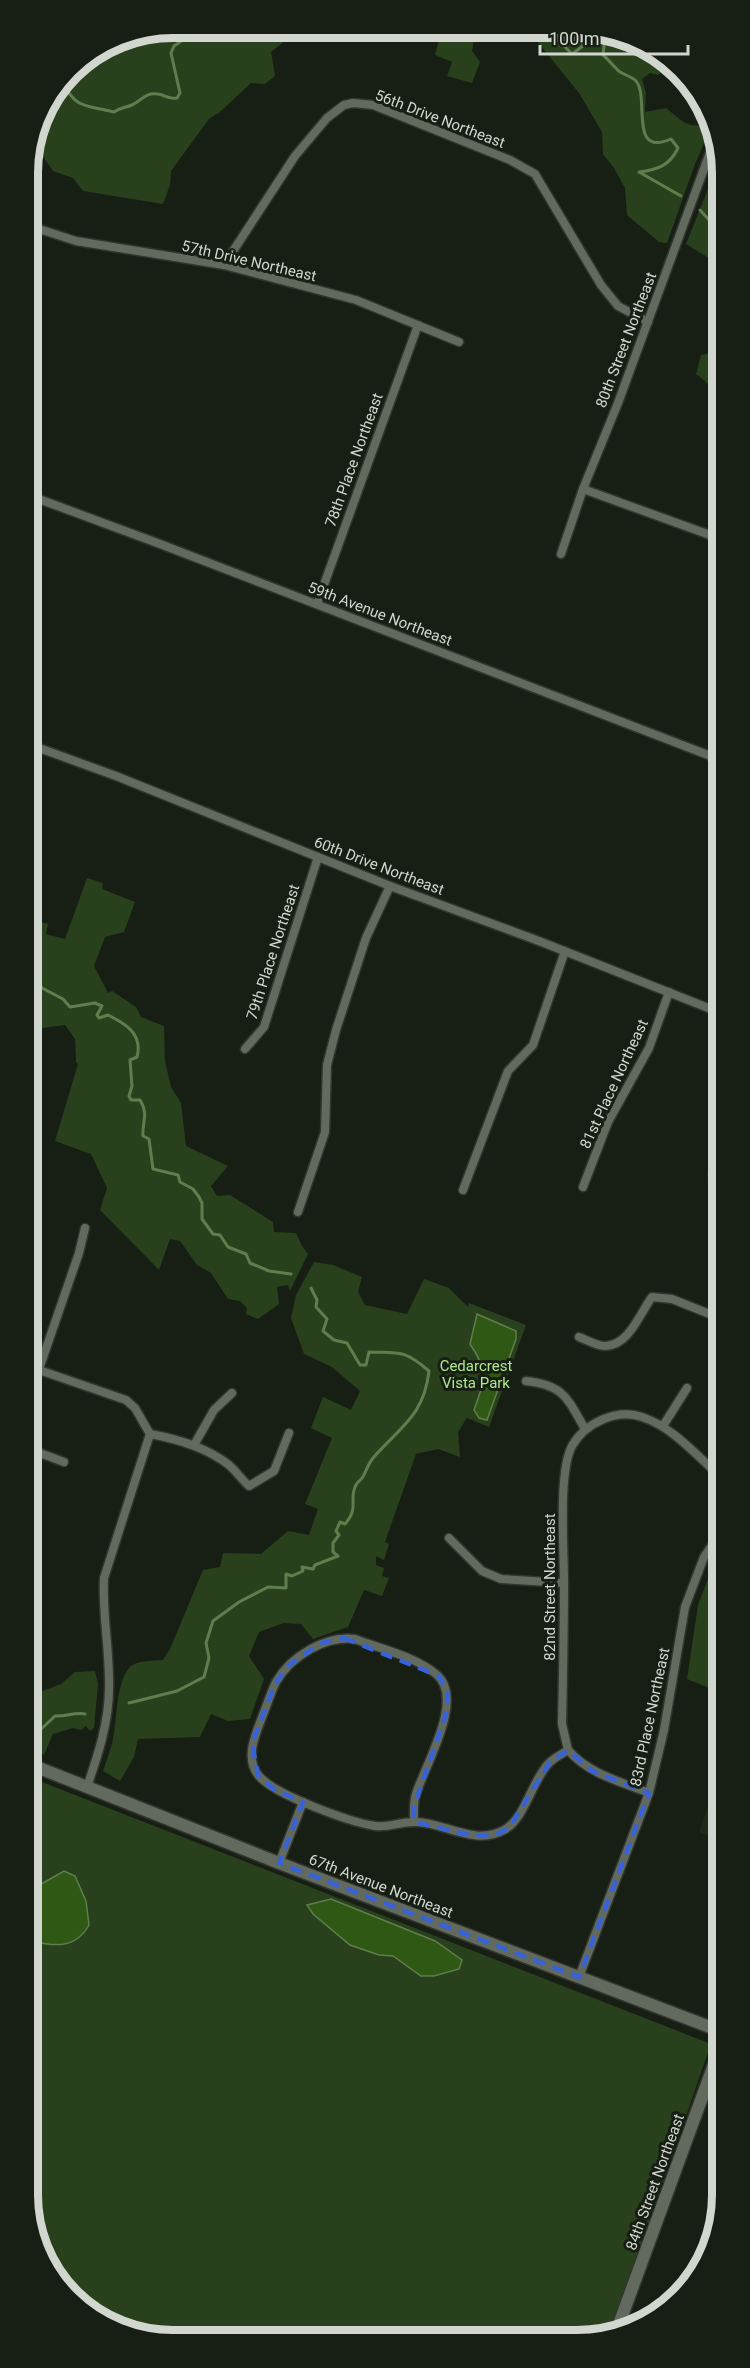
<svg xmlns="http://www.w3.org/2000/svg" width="750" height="2368" font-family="Roboto,sans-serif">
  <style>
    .built { fill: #1f291a }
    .green { fill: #29401d }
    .water { fill: #305815; stroke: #607e4d; stroke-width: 1.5 }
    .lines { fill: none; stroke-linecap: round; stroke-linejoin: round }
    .stream { stroke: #607e4d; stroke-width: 3 }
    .street-casing { stroke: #31352f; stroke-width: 11 }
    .secondary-casing { stroke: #31352f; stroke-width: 15 }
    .street { stroke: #626a5e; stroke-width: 8 }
    .secondary { stroke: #626a5e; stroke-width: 12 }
    .marked { fill: none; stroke: #3862d7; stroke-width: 4.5; stroke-dasharray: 12 8; stroke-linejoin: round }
    .labels { text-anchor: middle; stroke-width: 6; stroke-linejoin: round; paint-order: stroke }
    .street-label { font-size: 15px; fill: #d1d6cf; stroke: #171e13 }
    .park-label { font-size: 15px; fill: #ade98e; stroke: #171e13 }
    .rim { fill: none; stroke: #d1d6cf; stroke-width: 8 }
  </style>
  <rect width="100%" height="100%" fill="#171e13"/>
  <path class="built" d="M 722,1768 L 722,1841 L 699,1832 Z"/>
  <g class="green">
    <path d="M 173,27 L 331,28 L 318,39 L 291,36 L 271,52 L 275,76 L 265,84 L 251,83 L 220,112 L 209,119 L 171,171 L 170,185 L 163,204 L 83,191 L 73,178 L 53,171 L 41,154 L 31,149 L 38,117 L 70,69 L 117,38 Z"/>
    <path d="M 442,29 L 476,29 L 472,51 L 480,62 L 472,83 L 447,76 L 452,62 L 435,55 Z"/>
    <path d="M 527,29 L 606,30 L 627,41 L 629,48 L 655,60 L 663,71 L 658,75 L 650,73 L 642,79 L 646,93 L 645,112 L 666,108 C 684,122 686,129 710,124 L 711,127 L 695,164 L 667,243 L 659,242 L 627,215 L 625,188 L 614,168 L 603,154 L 602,132 L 579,93 Z"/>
    <path d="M 720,159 L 720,265 L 686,244 Z"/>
    <path d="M 720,312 L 721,408 L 720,409 C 716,392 710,384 696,374 L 701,355 L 707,354 L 720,337 L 718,318 Z"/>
    <path d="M 87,878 L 103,883 L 102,889 L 135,902 L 124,932 L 105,937 L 94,966 L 108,993 L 112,991 L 136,1007 L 141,1017 L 164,1026 L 165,1061 L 171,1087 L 181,1103 L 186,1146 L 228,1166 L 211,1186 L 217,1196 L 230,1195 L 273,1222 L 274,1232 L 296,1233 L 302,1246 L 308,1254 L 290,1291 L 288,1285 L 277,1287 L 279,1304 L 258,1319 L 246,1314 L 247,1308 L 240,1301 L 228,1299 L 211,1273 L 197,1265 L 180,1241 L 170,1239 L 159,1270 L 100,1210 L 107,1188 L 91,1154 L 55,1141 L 78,1064 L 76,1062 L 75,1039 L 65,1025 L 35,1029 L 28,1027 L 31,1006 L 28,1005 L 28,923 L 37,921 L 48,924 L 46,934 L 65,939 Z"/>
    <path d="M 314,1262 L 333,1265 L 362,1277 L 358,1292 L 365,1305 L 407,1314 L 424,1279 L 449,1288 L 468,1307 L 469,1303 L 526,1325 L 489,1427 L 467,1418 L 458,1432 L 460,1457 L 438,1449 L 416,1454 L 385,1542 L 389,1544 L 384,1560 L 376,1556 L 376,1565 L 384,1568 L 382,1576 L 389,1578 L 382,1596 L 364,1590 L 348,1627 L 313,1639 L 301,1624 L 284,1623 L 259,1632 L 249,1656 L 264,1679 L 250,1719 L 228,1721 L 211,1714 L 200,1737 L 138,1739 L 134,1757 L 120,1781 L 103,1771 C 106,1761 111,1750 113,1739 C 117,1721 116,1679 131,1666 C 139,1660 153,1661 163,1660 L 170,1649 L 203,1570 L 220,1567 L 223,1553 L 261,1554 L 288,1531 L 309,1535 L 318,1509 L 305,1504 L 332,1438 L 311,1428 L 323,1397 L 351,1410 L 360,1391 L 332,1367 L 304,1354 L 291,1318 L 296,1295 Z"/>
    <path d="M 714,1563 L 722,1566 L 722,1693 L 687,1679 L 698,1605 Z"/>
    <path d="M 95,1671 L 98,1684 L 94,1728 L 90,1731 L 86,1726 L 81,1730 L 73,1728 L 53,1734 L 44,1755 L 29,1749 L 29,1688 L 40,1692 L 61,1684 L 75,1672 Z"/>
    <path d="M 29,1777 L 711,2044 L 609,2337 L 144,2338 L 69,2298 L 30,2224 Z"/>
  </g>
  <g class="water">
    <path d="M 477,1314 L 516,1331 L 516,1339 L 487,1420 L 479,1418 L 474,1410 C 485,1379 489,1372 470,1344 Z"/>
    <path d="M 64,1871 L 75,1876 L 86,1901 L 89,1925 C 75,1950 54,1946 29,1941 L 29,1886 L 43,1883 Z"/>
    <path d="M 331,1899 L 435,1941 L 462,1960 L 459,1969 L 434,1976 L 421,1976 L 393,1956 L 379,1955 L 350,1945 L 313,1914 L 307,1905 Z"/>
  </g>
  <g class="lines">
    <g class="stream">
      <path d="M 552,30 L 559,41 L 572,54 L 598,35 L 605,38 L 603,55 C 609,60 614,67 620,72 C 625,75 632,77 636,81 C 650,97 628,158 671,139 L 678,148 C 670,165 658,170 639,172 L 681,196"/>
      <path d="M 62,81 C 76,110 86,105 114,112 C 121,107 125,108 132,105 C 141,101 145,92 158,94 C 166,95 168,100 177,98 L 180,93 L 171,53 L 174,46 L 192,34 L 191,27"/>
      <path d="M 700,210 L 710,221 L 720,222"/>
      <path d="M 28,980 L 30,975 L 35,975 L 42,988 L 63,999 L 70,1007 L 95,1003 L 102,1006 L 97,1015 L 99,1018 L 108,1015 C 126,1024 143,1034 137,1057 L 130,1060 L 132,1086 L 129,1096 L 131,1100 L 140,1100 C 149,1115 142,1121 143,1136 L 149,1139 L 153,1169 L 178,1175 L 180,1182 L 193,1189 L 199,1197 L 202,1203 L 202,1219 L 213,1234 L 220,1235 L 228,1247 L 246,1254 L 250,1263 L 269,1271 L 291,1274"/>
      <path d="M 129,1703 L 177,1691 L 204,1677 L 209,1658 L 206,1643 L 213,1621 L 239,1602 L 268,1587 L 286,1588 L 286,1574 L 292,1576 L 303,1571 L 302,1567 L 313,1569 L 315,1565 L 338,1556 L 333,1552 L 333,1543 L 339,1535 L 336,1531 L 340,1522 L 345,1524 C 360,1507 348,1500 356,1485 C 357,1482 360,1481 362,1478 C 366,1472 368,1464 373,1458 C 400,1427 424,1416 429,1371 C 403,1349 400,1353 369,1352 L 366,1365 L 360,1365 L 347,1343 L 334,1340 L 323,1331 L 327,1319 L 316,1307 L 317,1300 L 311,1288"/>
      <path d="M 29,1733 L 38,1732 L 55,1716 C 66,1717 74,1712 85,1714"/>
    </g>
    <g class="street-casing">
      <g id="street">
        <path d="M 27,225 L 76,241 L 224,265 L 356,300 L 459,342"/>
        <path d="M 224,265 L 295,156 L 327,118 L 344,105 L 353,103 L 373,105 L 510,160 L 535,174 L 601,285 L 618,306 L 648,322"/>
        <path d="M 583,489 L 721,539"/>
        <path d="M 28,495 L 160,544 L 721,760"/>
        <path d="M 561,554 L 583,489 L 618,403 L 716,136"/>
        <path d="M 317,604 L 418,325"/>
        <path d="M 28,744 L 116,776 L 390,886 L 539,941 L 721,1013"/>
        <path d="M 245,1049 L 264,1027 L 318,857"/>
        <path d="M 583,1187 L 608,1122 L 649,1048 L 669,992"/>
        <path d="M 463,1190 L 508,1071 L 533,1045 L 565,951"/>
        <path d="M 714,1203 L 713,1172 L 721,1152"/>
        <path d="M 298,1212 L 325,1132 L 327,1065 L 336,1030 L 366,938 L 390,886"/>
        <path d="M 579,1337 C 587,1340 597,1346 605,1346 C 629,1346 640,1313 652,1297 L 672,1299 L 722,1319"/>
        <path d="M 39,1370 L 126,1400 L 135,1408 L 150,1434 C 178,1439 206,1447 229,1465 C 236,1471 242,1480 249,1486 L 274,1471 L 289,1433"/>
        <path d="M 526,1381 C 564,1385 567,1398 585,1429"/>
        <path d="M 29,1398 L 79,1253 L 85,1228"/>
        <path d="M 663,1426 L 687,1388"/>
        <path d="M 194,1445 L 214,1410 L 232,1393"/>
        <path d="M 29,1449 L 64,1462"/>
        <path d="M 449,1538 L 482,1571 L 501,1579 L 564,1583"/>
        <path d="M 568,1750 L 562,1724 C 563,1676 564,1629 564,1582 C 564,1550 558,1472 572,1446 C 585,1423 617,1408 642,1417 C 673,1427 698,1457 722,1478"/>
        <path d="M 568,1750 C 589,1774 619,1781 649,1793"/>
        <path d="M 87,1787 C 98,1755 109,1722 109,1688 C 110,1651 102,1615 104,1578 L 150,1434"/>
        <path d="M 414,1822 C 414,1812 413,1803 416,1794 C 425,1765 466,1698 436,1674 C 414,1656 381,1649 355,1639 C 326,1635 291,1656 276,1682 C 270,1694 266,1708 261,1720 C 254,1738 245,1760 259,1776 C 275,1795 350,1822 375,1826 C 389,1828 402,1821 416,1822 C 446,1823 475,1846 504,1830 C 525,1819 532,1780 549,1763 C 554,1758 562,1754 568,1750"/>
        <path d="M 279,1863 L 303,1802"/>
        <path d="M 579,1977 L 649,1793 L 664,1730 L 685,1607 L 704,1557 L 722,1531"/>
      </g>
    </g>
    <g class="secondary-casing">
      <g id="secondary">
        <path d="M 29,1764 L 279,1863 L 723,2032"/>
        <path d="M 615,2335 L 723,2040"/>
      </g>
    </g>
    <use href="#street" class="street"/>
    <use href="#secondary" class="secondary"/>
  </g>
  <path class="marked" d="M 344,1638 L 439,1676 L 448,1693 L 446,1714 L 414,1807 L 414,1822 L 470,1835 L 495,1835 L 509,1828 L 550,1762 L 568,1750 L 592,1771 L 649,1793 L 579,1977 L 279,1863 L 303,1802 L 275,1790 L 258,1775 L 252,1743 L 275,1684 L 289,1665 L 321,1643 Z"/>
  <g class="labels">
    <g class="street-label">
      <text transform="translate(440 119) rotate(21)" y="5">56th Drive Northeast</text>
      <text transform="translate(249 261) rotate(13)" y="5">57th Drive Northeast</text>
      <text transform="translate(626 340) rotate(-69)" y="5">80th Street Northeast</text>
      <text transform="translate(354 460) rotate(-70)" y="5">78th Place Northeast</text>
      <text transform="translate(380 614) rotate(21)" y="5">59th Avenue Northeast</text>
      <text transform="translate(379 866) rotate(21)" y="5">60th Drive Northeast</text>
      <text transform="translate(273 952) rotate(-72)" y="5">79th Place Northeast</text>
      <text transform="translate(614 1084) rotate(-65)" y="5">81st Place Northeast</text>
      <text transform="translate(550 1587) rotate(-90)" y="5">82nd Street Northeast</text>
      <text transform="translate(650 1717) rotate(-78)" y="5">83rd Place Northeast</text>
      <text transform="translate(381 1886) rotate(21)" y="5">67th Avenue Northeast</text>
      <text transform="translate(655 2182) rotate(-70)" y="5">84th Street Northeast</text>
    </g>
    <g class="park-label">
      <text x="476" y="1371">Cedarcrest<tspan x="476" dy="17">Vista Park</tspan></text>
    </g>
  </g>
  <path d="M0 0H750V2368H0ZM173 38H577A135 135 0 0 1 712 173V2195A135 135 0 0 1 577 2330H173A135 135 0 0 1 38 2195V173A135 135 0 0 1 173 38Z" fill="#171e13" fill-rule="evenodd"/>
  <path class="rim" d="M173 38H577A135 135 0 0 1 712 173V2195A135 135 0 0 1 577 2330H173A135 135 0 0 1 38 2195V173A135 135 0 0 1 173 38Z"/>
  <path d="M540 45v9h148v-9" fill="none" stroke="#d1d6cf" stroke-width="3"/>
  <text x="549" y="45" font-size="18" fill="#d1d6cf" stroke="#171e13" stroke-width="4.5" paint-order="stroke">100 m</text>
</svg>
